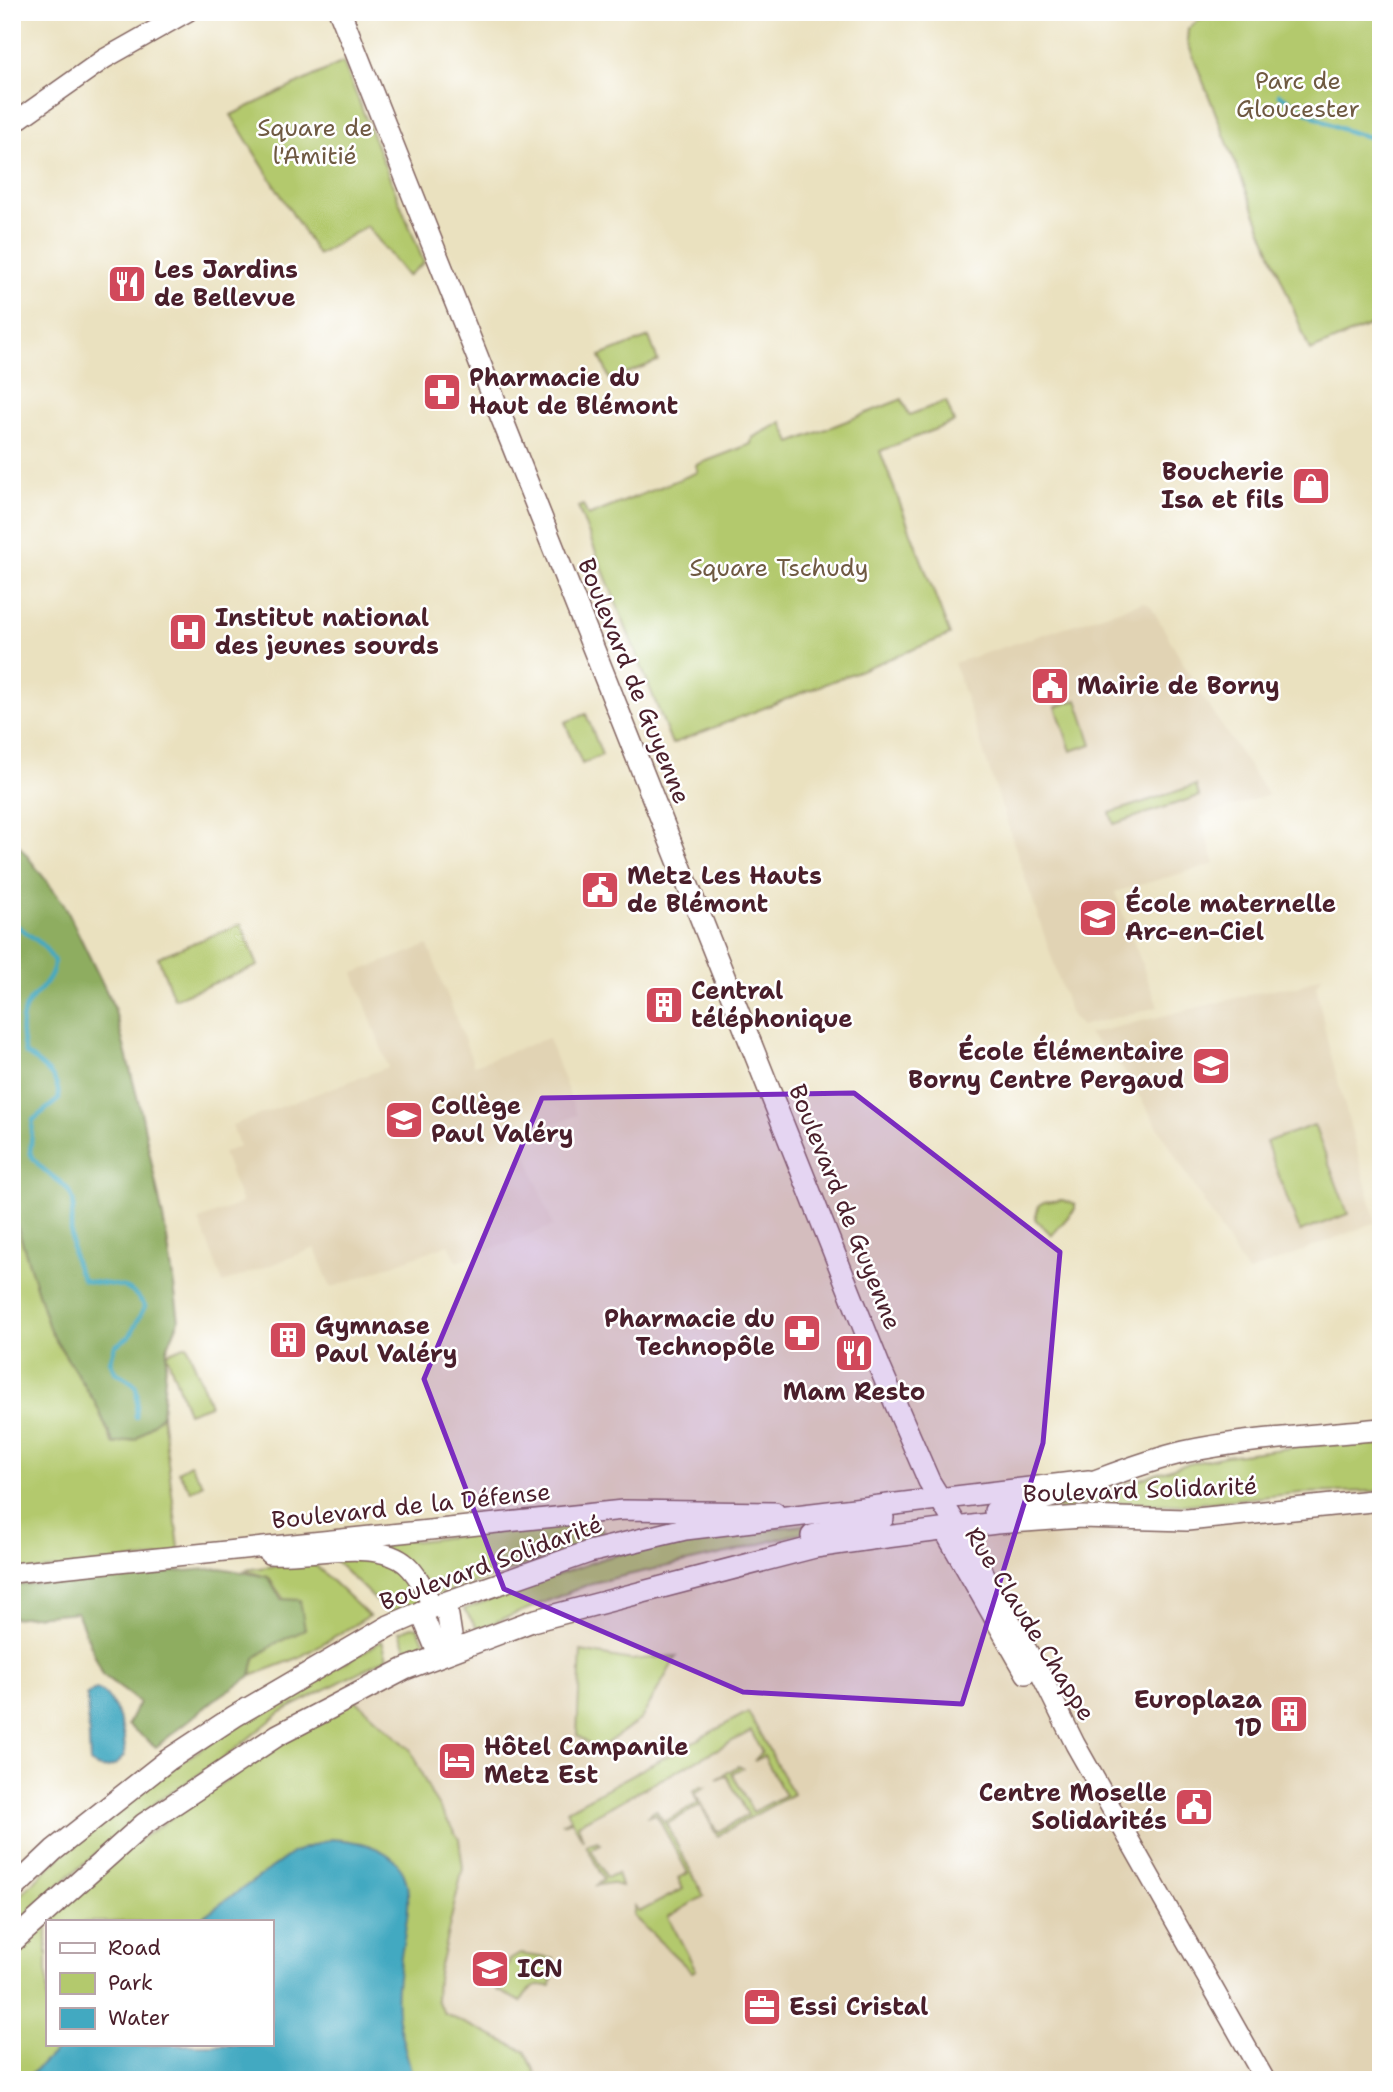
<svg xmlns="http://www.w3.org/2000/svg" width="1393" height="2092" font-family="'Shantell Sans',sans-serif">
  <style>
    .built { fill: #e1d3b4; fill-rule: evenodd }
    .green { fill: #b3c96d; stroke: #7e744c; stroke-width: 2; fill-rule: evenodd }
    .forest { fill: #8ead60; stroke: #6c6646; stroke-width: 2 }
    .water { fill: #42a9c1; stroke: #466476; stroke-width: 2 }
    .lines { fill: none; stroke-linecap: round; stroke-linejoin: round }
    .stream { stroke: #42a9c1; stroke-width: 4.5 }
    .tertiary-casing { stroke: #82635f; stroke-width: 22 }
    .secondary-casing { stroke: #82635f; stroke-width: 24 }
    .tertiary { stroke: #fff; stroke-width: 19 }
    .secondary { stroke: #fff; stroke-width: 21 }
    .marked { fill: #7b2cbf; fill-opacity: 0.2; stroke: #7b2cbf; stroke-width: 5; stroke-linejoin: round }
    .labels { text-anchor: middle; stroke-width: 5; stroke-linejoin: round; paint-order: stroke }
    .park-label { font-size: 24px; fill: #6f5a42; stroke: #fff }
    .poi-label { font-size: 24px; font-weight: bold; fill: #4a1f2b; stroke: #fff; text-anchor: start }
    .street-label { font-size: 24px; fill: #4a1f2b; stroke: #fff }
  </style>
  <rect width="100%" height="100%" fill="#fff"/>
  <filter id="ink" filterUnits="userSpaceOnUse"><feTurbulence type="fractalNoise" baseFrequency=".0143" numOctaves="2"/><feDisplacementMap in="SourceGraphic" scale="14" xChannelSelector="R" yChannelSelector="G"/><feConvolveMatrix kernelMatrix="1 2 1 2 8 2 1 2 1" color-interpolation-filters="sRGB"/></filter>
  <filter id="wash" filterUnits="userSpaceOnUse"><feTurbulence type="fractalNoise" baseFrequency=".00686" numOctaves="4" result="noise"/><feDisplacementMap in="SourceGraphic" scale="28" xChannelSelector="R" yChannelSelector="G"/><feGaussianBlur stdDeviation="1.57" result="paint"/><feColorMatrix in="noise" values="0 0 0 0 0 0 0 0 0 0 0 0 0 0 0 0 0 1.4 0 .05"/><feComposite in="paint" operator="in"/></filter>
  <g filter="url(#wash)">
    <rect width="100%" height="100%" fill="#eae1bf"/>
    <g class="built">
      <path d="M 1143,602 L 1151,606 L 1200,693 L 1268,795 L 1200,817 L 1215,864 L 1115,892 L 1158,1007 L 1081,1026 L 1071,1016 L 954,663 Z"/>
      <path d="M 428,945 L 474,1065 L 548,1038 L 577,1115 L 520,1137 L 553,1226 L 457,1262 L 449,1244 L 331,1288 L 315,1248 L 223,1283 L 199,1220 L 242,1203 L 223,1153 L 239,1146 L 232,1125 L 388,1067 L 354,973 Z"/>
      <path d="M 1323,975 L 1316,985 L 1327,1040 L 1376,1222 L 1247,1273 L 1122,1068 L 1088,1034 L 1277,988 L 1297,987 Z"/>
      <path d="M 1381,1500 L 1381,2080 L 12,2080 L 12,1944 L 350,1695 L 532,1621 L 815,1547 ZM 47,1922 L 271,1922 L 271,2045 L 47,2045 Z"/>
    </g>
    <g class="green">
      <path d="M 1219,12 L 1381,12 L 1381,321 L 1310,351 L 1187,41 L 1188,29 L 1199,20 Z"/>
      <path d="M 343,62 L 424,263 L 407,276 L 367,226 L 318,255 L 231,115 Z"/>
      <path d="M 649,337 L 658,361 L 610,380 L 600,356 Z"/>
      <path d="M 902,399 L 909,415 L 946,401 L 954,422 L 880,451 L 950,635 L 672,744 L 578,507 L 583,505 L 588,516 L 698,472 L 696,465 L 751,444 L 752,438 L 782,422 L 791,443 Z"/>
      <path d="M 1077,700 L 1092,744 L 1071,751 L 1056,707 Z"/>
      <path d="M 586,714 L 602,755 L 582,764 L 565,722 Z"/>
      <path d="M 1196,785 L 1199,796 L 1114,824 L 1110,813 Z"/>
      <path d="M 241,924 L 258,966 L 174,999 L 158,957 Z"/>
      <path d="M 1314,1125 L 1348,1214 L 1300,1232 L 1266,1142 Z"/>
      <path d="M 1062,1200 L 1075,1204 L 1075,1209 L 1052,1235 L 1035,1219 L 1039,1205 L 1044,1202 Z"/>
      <path d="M 12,1209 L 50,1331 L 96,1404 L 113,1444 L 136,1439 L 162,1415 L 180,1555 L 12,1573 Z"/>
      <path d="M 187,1345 L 210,1405 L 188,1413 L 166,1353 Z"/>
      <path d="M 1381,1437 L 1381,1491 L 1300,1493 L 1183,1505 L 1091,1502 L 1066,1509 L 1030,1508 L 1109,1490 L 1179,1466 L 1225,1456 Z"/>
      <path d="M 190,1464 L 203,1484 L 191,1491 L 178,1471 Z"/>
      <path d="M 592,1522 L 603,1529 L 602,1539 L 439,1595 L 380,1545 L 393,1536 L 416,1541 Z"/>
      <path d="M 821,1523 L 818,1528 L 736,1551 L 592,1583 L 478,1629 L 464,1609 L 604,1558 L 687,1538 Z"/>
      <path d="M 332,1558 L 377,1558 L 403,1572 L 419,1602 L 393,1617 Z"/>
      <path d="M 311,1561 L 369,1616 L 298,1658 L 251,1676 L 255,1658 L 276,1643 L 305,1629 L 268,1577 L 244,1570 Z"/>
      <path d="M 412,1627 L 418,1628 L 428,1649 L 410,1657 L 399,1632 Z"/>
      <path d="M 382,1641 L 387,1658 L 281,1712 L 223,1759 L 158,1801 L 55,1888 L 12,1928 L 12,1903 C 51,1865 92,1825 136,1793 C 214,1737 299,1689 382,1641 Z"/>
      <path d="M 581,1651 L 631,1660 L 677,1656 L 641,1719 L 597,1750 L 577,1735 Z"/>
      <path d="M 350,1695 L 410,1749 L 432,1796 L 459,1839 L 463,1868 L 437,1978 L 436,2000 L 445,2014 L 525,2051 L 539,2080 L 12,2080 L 12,1942 L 69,1888 ZM 47,1922 L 271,1922 L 271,2045 L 47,2045 Z"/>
      <path d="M 748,1712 L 793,1794 L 717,1836 L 701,1805 L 666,1824 L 704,1896 L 668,1917 L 696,1970 L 692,1972 L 633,1916 L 635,1906 L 639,1912 L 683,1889 L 678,1878 L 688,1873 L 656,1814 L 646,1817 L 656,1810 L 664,1822 L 698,1803 L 693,1791 L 701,1786 L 705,1787 L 695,1793 L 717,1832 L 748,1815 L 727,1776 L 717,1779 L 738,1766 L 742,1768 L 732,1773 L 753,1812 L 785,1795 L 764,1756 L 754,1761 L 762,1752 L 751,1731 L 578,1824 L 583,1840 L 572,1821 L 561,1824 L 571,1819 L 567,1810 Z"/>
      <path d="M 598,1841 L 601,1844 L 591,1849 L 607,1878 L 617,1873 L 621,1886 L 610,1883 L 595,1886 L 604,1880 L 586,1845 Z"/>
      <path d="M 520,1954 L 554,1959 L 551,1986 C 535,1984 527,1988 521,2002 L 497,1990 L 510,1960 Z"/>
    </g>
    <g class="forest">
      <path d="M 12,836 L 64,904 L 114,1007 L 142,1116 L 167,1238 L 179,1320 L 167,1349 L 162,1415 L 136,1439 L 114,1444 L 96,1404 L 50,1331 L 12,1209 Z"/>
      <path d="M 220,1568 L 268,1577 L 281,1599 L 300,1600 L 305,1630 L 276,1643 L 255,1658 L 251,1676 L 214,1700 L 156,1747 L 128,1725 L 139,1702 L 103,1675 L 77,1612 L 13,1618 L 12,1590 L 18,1585 Z"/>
    </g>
    <g class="water">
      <path d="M 96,1689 C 117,1697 127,1736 124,1756 C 115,1768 103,1773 90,1763 L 87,1695 Z"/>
      <path d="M 331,1839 C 456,1846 390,1937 397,2012 C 399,2035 409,2057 413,2080 L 25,2080 L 62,2045 L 271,2045 L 271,1922 L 195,1922 L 294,1852 Z"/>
    </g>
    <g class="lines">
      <g class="stream">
        <path d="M 1279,94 C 1310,116 1343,134 1381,139"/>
        <path d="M 12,922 L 43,945 L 54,961 C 53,999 9,988 25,1053 C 43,1067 59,1075 59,1099 L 33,1120 L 30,1153 C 42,1176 67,1179 73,1200 C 75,1208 71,1215 71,1222 C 71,1245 71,1259 83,1280 C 112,1288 126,1278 145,1306 L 130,1336 L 115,1346 L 110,1361 L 115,1372 C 143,1386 137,1388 136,1417"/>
      </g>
    </g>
  </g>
  <g filter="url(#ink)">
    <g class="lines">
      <g class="tertiary-casing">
        <g id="tertiary">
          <path d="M 12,124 L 104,59 L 187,12"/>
          <path d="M 958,1528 L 1040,1673 L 1075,1744 L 1265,2080"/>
          <path d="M 943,1529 L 1026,1674"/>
          <path d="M 269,1554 C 308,1557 378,1538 407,1565 C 419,1576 426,1593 433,1607"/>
          <path d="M 12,1573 L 623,1510 L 775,1512"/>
        </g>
      </g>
      <g class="secondary-casing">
        <g id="secondary">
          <path d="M 340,12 L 880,1368 L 929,1481 L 958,1528"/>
          <path d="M 995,1511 C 1060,1500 1119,1467 1184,1452 C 1248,1438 1316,1436 1381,1429"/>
          <path d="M 812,1536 L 883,1518"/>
          <path d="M 442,1604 L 448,1616 L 453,1649"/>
          <path d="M 421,1612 L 439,1655"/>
          <path d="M 12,1890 L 54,1850 L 168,1760 L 235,1716 L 389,1626 L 433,1607 L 589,1552 L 685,1529 L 1089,1481"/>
          <path d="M 12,1942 L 144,1824 L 278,1735 L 405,1669 L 532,1621 L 815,1547 L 870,1539 L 996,1523 L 1081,1517 L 1187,1520 L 1381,1500"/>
        </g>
      </g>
      <use href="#tertiary" class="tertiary"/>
      <use href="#secondary" class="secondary"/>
    </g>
  </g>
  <path class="marked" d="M 854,1093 L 1060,1252 L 1043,1443 L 962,1704 L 743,1692 L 504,1589 L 424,1379 L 542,1098 Z"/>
  <defs>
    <g id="restaurant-square" transform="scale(2.0125)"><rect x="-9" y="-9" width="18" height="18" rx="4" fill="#d1495b" stroke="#fff"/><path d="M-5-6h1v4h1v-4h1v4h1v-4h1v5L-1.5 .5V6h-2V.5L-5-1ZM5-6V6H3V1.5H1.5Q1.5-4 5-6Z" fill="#fff"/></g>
    <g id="pharmacy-square" transform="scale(2.0125)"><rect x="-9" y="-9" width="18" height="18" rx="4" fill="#d1495b" stroke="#fff"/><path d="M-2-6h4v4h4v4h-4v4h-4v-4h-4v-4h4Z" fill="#fff"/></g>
    <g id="shop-square" transform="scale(2.0125)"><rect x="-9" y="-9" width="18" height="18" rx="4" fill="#d1495b" stroke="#fff"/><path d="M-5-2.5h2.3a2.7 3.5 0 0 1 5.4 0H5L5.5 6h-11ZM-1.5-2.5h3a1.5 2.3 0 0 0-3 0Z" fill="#fff"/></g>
    <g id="hospital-square" transform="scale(2.0125)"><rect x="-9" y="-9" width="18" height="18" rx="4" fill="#d1495b" stroke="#fff"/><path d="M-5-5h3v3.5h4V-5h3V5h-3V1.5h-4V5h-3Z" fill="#fff"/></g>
    <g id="civic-square" transform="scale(2.0125)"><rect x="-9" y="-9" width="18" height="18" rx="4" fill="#d1495b" stroke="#fff"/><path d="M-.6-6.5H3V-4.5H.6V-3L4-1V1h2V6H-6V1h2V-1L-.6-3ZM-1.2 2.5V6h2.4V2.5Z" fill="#fff"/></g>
    <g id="school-square" transform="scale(2.0125)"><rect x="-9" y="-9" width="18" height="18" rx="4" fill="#d1495b" stroke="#fff"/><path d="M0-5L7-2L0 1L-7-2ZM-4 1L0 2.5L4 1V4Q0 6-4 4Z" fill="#fff"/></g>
    <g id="building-square" transform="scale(2.0125)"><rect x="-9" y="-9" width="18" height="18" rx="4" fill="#d1495b" stroke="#fff"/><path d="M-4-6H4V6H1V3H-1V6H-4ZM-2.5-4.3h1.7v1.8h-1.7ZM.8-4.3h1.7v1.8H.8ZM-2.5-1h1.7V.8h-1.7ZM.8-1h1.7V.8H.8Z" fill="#fff"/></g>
    <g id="hotel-square" transform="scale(2.0125)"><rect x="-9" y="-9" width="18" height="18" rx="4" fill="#d1495b" stroke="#fff"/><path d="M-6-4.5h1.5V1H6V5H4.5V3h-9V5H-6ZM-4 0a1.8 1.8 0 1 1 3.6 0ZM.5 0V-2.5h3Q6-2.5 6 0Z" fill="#fff"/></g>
    <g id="university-square" transform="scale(2.0125)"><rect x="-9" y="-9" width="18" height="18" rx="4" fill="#d1495b" stroke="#fff"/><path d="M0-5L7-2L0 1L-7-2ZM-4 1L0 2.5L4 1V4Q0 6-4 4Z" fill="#fff"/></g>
    <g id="office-square" transform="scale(2.0125)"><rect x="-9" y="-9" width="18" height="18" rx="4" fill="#d1495b" stroke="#fff"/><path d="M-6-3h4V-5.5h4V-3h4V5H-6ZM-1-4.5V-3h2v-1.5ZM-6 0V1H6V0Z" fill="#fff"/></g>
  </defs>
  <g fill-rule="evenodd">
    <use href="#restaurant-square" x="127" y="284"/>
    <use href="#pharmacy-square" x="442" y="392"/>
    <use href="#shop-square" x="1311" y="486"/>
    <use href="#hospital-square" x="188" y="632"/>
    <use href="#civic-square" x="1050" y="686"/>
    <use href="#civic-square" x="600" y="890"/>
    <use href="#school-square" x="1098" y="918"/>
    <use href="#building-square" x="664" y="1005"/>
    <use href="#school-square" x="1211" y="1066"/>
    <use href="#school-square" x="404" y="1120"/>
    <use href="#pharmacy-square" x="802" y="1333"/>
    <use href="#building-square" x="288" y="1340"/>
    <use href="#restaurant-square" x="854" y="1353"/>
    <use href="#building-square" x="1289" y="1714"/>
    <use href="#hotel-square" x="457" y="1761"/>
    <use href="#civic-square" x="1194" y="1807"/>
    <use href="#university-square" x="490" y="1969"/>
    <use href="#office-square" x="762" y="2007"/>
  </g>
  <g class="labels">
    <g class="park-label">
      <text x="1298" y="89">Parc de<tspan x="1298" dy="28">Gloucester</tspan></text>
      <text x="315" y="136">Square de<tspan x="315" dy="28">l'Amitié</tspan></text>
      <text x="779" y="576">Square Tschudy</text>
    </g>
    <g class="poi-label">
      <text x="154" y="278">Les Jardins<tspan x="154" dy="28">de Bellevue</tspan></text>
      <text x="469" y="386">Pharmacie du<tspan x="469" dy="28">Haut de Blémont</tspan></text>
      <text x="1284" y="480" text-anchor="end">Boucherie<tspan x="1284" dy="28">Isa et fils</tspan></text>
      <text x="215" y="626">Institut national<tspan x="215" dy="28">des jeunes sourds</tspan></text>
      <text x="1077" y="694">Mairie de Borny</text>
      <text x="627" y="884">Metz Les Hauts<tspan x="627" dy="28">de Blémont</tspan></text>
      <text x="1125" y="912">École maternelle<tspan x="1125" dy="28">Arc-en-Ciel</tspan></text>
      <text x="691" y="999">Central<tspan x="691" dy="28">téléphonique</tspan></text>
      <text x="1184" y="1060" text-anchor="end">École Élémentaire<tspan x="1184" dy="28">Borny Centre Pergaud</tspan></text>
      <text x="431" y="1114">Collège<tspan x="431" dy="28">Paul Valéry</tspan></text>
      <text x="775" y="1327" text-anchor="end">Pharmacie du<tspan x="775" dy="28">Technopôle</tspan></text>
      <text x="315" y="1334">Gymnase<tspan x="315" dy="28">Paul Valéry</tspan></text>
      <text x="854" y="1400" text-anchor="middle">Mam Resto</text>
      <text x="1262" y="1708" text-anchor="end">Europlaza<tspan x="1262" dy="28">1D</tspan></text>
      <text x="484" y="1755">Hôtel Campanile<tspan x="484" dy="28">Metz Est</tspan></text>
      <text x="1167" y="1801" text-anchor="end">Centre Moselle<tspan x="1167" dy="28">Solidarités</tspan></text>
      <text x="517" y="1977">ICN</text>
      <text x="789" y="2015">Essi Cristal</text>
    </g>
    <g class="street-label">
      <text transform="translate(634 681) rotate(68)" y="8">Boulevard de Guyenne</text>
      <text transform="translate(845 1207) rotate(68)" y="8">Boulevard de Guyenne</text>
      <text transform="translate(1140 1490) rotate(-2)" y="8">Boulevard Solidarité</text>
      <text transform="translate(411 1506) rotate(-6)" y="8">Boulevard de la Défense</text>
      <text transform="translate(491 1563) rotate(-20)" y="8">Boulevard Solidarité</text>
      <text transform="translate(1030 1624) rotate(58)" y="8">Rue Claude Chappe</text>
    </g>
  </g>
  <rect width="1393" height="2092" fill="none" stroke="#fff" stroke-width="42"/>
  <rect x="46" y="1920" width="228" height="126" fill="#ffffff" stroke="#b7a5aa" stroke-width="2"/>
  <rect x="60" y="1943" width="35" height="10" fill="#ffffff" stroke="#b7a5aa" stroke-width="2"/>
  <text x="108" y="1955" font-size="21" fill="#4a1f2b">Road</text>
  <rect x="60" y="1973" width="35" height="21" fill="#b3c96d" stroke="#b7a5aa" stroke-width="2"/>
  <text x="108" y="1990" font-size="21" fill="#4a1f2b">Park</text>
  <rect x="60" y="2008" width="35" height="21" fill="#42a9c1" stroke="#b7a5aa" stroke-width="2"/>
  <text x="108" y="2025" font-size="21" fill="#4a1f2b">Water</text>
</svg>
